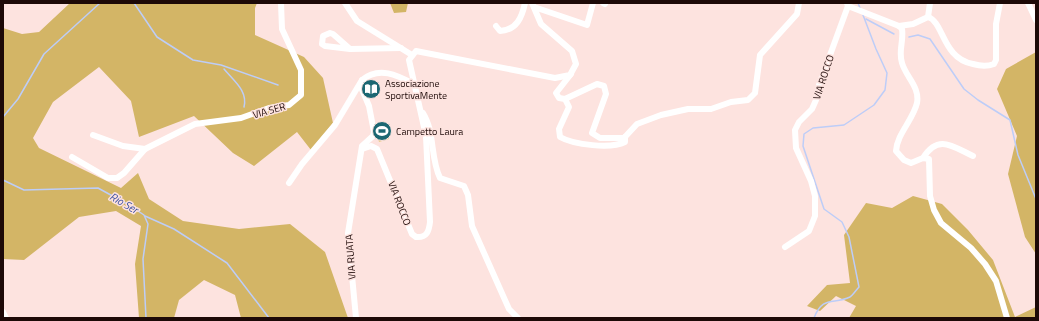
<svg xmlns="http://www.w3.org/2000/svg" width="1039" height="321" font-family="'Titillium Web',sans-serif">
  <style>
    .green { fill: #e9ce86 }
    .forest { fill: #d3b566 }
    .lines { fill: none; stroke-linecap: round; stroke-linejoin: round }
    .stream { stroke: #bdcdf8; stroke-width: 1.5 }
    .minor { stroke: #fff; stroke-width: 6 }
    .labels { text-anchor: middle; stroke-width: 3; stroke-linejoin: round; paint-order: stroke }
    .street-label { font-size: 10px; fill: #1d0907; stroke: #fde3df }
    .poi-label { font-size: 10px; fill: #1d0907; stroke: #fde3df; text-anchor: start }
    .water-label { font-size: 11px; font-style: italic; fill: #3a50a2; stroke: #fde3df }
  </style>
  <rect width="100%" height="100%" fill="#fde3df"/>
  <path class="green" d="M 384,121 L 389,139 L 379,142 L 374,124 Z"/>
  <g class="forest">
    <path d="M 70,3 L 257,3 L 255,8 L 255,35 L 304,57 L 323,78 L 333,123 L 311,150 L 297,132 L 254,166 L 233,153 L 194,116 L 139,137 L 131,101 L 99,67 L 53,102 L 33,138 L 39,148 L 121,188 L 138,173 L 149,199 L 183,221 L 239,229 L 290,224 L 325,252 L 348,318 L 241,318 L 235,295 L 204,280 L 179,300 L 174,318 L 139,318 L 135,264 L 141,226 L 116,211 L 79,217 L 24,260 L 3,259 L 3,28 L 22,34 L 39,32 Z"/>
    <path d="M 390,3 L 408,3 L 406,12 L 394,13 Z"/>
    <path d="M 1036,52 L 1036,254 L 1025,237 L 1008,174 L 1017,136 L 997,89 L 1006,69 Z"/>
    <path d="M 913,196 L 942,204 L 968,230 L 993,260 L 1015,317 L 1036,307 L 1036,318 L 849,318 L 856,306 L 836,296 L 820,311 L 807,306 L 827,285 L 850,283 L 844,235 L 866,203 L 892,208 Z"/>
  </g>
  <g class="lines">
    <g class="stream">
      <path d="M 134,3 L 157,37 L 193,60 L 221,65 L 278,85"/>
      <path d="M 858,3 L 860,8"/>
      <path d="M 866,19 L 894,34"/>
      <path d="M 909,37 L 918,35 L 930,39 L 964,89 L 978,100 L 1010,120 L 1018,155 L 1036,199"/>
      <path d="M 224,69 C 234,81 248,91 244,107"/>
      <path d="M 3,117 L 18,99 L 44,54 L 100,3"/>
      <path d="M 3,180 L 24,190 L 98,188 L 129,205 L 144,215 L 148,224 L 143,259 L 146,318"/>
      <path d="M 145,216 L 174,229 L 227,263 L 269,318"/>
      <path d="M 814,318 C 823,295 833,305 850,297 C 853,295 856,290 859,287 L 849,237 L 842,222 L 824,209 L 803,146 L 804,134 L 813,128 L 844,125 L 874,105 L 885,90 L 887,73 L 876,49 L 863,15"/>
    </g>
    <g class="minor">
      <path d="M 345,3 L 357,21 L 412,55"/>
      <path d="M 603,3 L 605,4"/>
      <path d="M 847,3 L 848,6 L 899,26 L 902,29 C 904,41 898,51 902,63 C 906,77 920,87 917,103 C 913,120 897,134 896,151 L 904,160 L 911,163 L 923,158 L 929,159 L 930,196 L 934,210 L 941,223 L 971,248 L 985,264 L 996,281 L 1007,318"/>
      <path d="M 1028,3 L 1036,20"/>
      <path d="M 534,7 L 587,25 L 593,3"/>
      <path d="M 928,17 C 944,22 942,58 973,64 C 980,66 986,67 994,64 L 996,60 L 996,24 L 1000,3"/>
      <path d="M 496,26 L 500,31 C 517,30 522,17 525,3"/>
      <path d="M 899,26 L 913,24 L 928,17 L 930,3"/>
      <path d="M 350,49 L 325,46 L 322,44 L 323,36 L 330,33 L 333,34 L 350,49 L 401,48"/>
      <path d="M 571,74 L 556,93 L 559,98 L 565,99 L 597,84 L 604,86 L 606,94 L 592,133 L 600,138 L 624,138 L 637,124 L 661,115 L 688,109 L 711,109 L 731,102 L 748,100 L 755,93 L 760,55 L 797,14 L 799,3"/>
      <path d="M 565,99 L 569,107 L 559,129 L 560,137 C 574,145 611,149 625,142 L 625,137"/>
      <path d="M 423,113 C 435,132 430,157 440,178 L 464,186 L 468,195 L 472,226 L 509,309 L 518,318"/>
      <path d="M 93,135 L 123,146 L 145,149"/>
      <path d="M 362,149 L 371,146 L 377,149 L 412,234 L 416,237 C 427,238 429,231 430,222 L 426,136 L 409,60 L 416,51 L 421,52 L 555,78 L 570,75 L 576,64 L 572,51 L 541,24 L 532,3"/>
      <path d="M 72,157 L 108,178 L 117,178 L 124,173 L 145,149 L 195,124 L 241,118 L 269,108 L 289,105 L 301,95 L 301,70 L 282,29 L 281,3"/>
      <path d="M 923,158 C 938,134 952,146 973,156"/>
      <path d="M 289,183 L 302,164 L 335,125 L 362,80 C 379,66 397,75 414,84"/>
      <path d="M 785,247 L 809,231 L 815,216 L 815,196 L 811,181 L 796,148 L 795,130 L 799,122 L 812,109 L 816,100 L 819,85 L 848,6"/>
      <path d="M 3,312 L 6,318"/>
      <path d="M 356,318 L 348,233 L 362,146 L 373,136 L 374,132 L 369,106 L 361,87 L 362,80"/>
    </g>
  </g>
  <defs>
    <g id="library-disc" transform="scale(1)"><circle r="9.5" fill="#1c6772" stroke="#fde3df"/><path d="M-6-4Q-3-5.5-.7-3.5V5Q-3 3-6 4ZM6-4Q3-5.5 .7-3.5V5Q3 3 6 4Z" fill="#fff"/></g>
    <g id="stadium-disc" transform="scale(1)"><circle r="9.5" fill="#1c6772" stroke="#fde3df"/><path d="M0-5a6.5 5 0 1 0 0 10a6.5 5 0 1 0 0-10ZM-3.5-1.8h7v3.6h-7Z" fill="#fff"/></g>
  </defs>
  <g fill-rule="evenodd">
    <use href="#library-disc" x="371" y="89"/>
    <use href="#stadium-disc" x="382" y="131"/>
  </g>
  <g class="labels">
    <g class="street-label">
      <text transform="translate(823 77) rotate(-72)" y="4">VIA ROCCO</text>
      <text transform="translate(269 110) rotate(-16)" y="4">VIA SER</text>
      <text transform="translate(400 203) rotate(69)" y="4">VIA ROCCO</text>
      <text transform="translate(350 257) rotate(-94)" y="4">VIA RUATA</text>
    </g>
    <g class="poi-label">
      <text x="385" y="87">Associazione<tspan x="385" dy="12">SportivaMente</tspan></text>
      <text x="396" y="135">Campetto Laura</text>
    </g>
    <g class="water-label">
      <text transform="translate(124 203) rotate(30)" y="4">Rio Ser</text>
    </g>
  </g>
  <rect width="1039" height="321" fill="none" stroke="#1d0907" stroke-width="8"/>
</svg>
